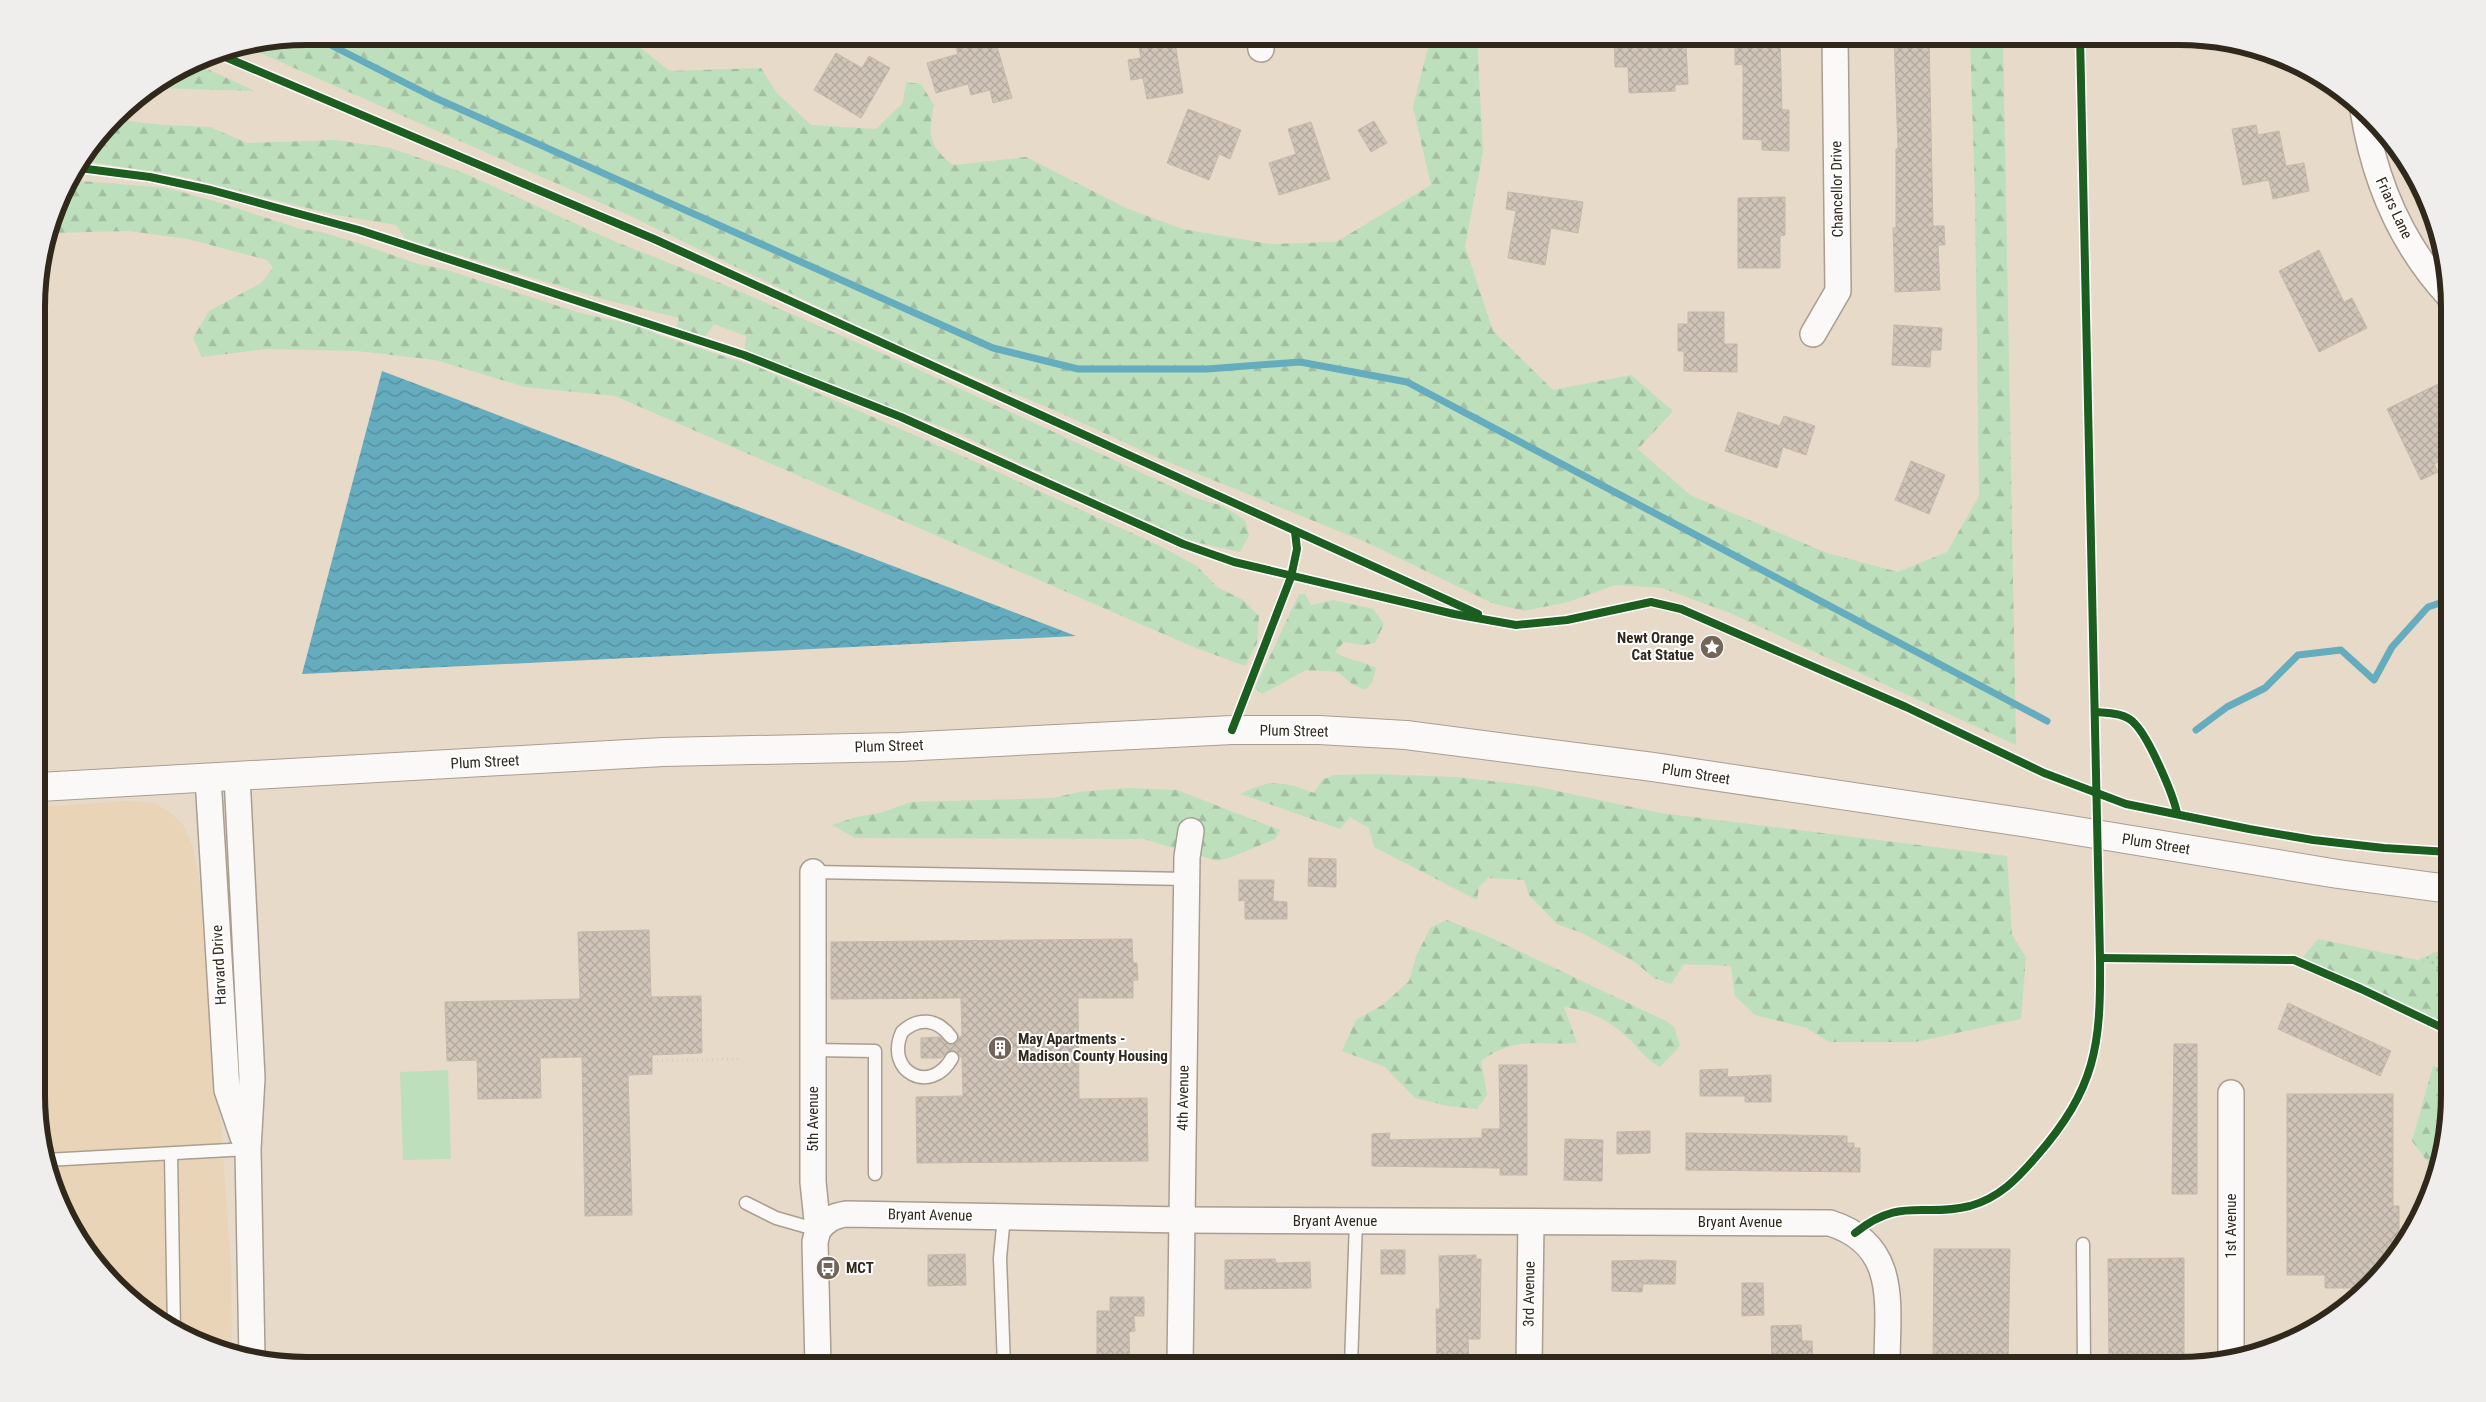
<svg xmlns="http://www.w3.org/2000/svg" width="2486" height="1402" font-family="'Roboto Condensed',sans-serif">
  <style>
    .built { fill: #ead4b7 }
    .grass { fill: url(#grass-dots) }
    .forest { fill: url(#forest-firs) }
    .garden { fill: #bddfbc }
    .water { fill: url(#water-waves) }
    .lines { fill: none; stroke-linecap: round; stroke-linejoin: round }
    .stream { stroke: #65acbe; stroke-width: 7 }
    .building { fill: url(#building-cross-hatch); stroke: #c4b9ac }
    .service-casing { stroke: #a89e91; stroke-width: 15 }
    .minor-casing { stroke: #a89e91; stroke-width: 28 }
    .secondary-casing { stroke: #a89e91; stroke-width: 30 }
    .path { stroke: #d1cdc8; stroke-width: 3; stroke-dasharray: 1 4; stroke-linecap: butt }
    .service { stroke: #fbf9f7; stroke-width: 12 }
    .minor { stroke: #fbf9f7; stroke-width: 25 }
    .secondary { stroke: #fbf9f7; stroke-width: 28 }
    .cycleway-casing { stroke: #fff; stroke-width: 11 }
    .cycleway { stroke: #1b5e20; stroke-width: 8 }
    .labels { text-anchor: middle; stroke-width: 4; stroke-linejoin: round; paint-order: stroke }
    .street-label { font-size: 15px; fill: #31281c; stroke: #fff }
    .poi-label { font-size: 15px; font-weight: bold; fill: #31281c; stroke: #fff; text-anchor: start }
    .rim { fill: none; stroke: #31281c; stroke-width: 6 }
  </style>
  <defs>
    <pattern id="grass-dots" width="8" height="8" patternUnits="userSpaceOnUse" patternTransform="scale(1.25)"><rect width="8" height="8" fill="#bddfbc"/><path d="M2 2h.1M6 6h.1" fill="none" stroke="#a3bfa1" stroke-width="1.8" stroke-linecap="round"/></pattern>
    <pattern id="forest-firs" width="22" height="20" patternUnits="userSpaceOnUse" patternTransform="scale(1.25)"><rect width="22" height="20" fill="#bddfbc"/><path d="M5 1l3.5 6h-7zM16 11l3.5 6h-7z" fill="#a3bfa1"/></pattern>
    <pattern id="water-waves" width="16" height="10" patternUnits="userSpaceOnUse" patternTransform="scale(1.25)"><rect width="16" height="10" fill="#65acbe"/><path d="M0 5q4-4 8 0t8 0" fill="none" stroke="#548c9a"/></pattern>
    <pattern id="building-cross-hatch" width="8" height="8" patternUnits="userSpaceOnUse" patternTransform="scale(1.25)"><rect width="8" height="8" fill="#cfc4b7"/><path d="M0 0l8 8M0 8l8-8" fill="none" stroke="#b2a89d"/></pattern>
  </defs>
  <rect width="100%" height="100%" fill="#e7dac9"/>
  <path class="built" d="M 127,801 L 155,803 L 172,814 L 184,826 L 193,847 L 206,917 L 231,1267 L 232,1355 L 172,1330 L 128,1298 L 82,1245 L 51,1182 L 39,1130 L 39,807 Z"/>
  <path class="grass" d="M 2449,946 L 2449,975 L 2418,960 Z"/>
  <g class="forest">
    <path d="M 307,36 L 625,36 L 670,71 L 761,68 L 776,92 L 811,125 L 876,129 L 903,103 L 906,82 L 921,84 L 934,105 C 928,135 928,145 953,165 L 1026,157 L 1126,208 L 1182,229 L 1270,244 L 1336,242 L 1431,185 L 1413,107 L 1428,48 L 1428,36 L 1477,36 L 1483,152 L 1465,246 L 1493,331 L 1553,390 L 1631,375 L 1673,411 L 1638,449 L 1690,495 L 1827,553 L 1898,572 L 1947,552 L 1979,496 L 1975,200 L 1970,36 L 2003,36 L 2016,745 L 1730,613 L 1662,588 L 1615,585 L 1568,602 L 1524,611 L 1492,603 L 1368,543 L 1156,457 L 1056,411 L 894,343 L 626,214 L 249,48 Z"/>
    <path d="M 194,63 L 255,91 L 154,88 Z"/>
    <path d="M 116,120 L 166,125 L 210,127 L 247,143 L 336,140 L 390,148 L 464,173 L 616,242 L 720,283 L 909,365 L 1196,498 L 1223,506 L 1245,520 L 1249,535 L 1240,552 L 1191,541 L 1053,479 L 960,434 L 779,364 L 744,355 L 746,336 L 714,324 L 705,337 L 677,327 L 679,318 L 602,299 L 406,239 L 396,225 L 336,215 L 175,175 L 84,161 Z"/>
    <path d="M 70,180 L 167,188 L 221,203 L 301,229 L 321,232 L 358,243 L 415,263 L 447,270 L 580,313 L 640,326 L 661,336 L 760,368 L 958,454 L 1158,545 L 1197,566 L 1217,587 L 1243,600 L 1259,616 L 1257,643 L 1245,666 L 1191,646 L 615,396 L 525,387 L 436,360 L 357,351 L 267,349 L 202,357 L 193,338 L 209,311 L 261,283 L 273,268 L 267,260 L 188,239 L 129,231 L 50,233 L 64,187 Z"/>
    <path d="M 1299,594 L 1305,594 L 1311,605 L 1333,600 L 1373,609 L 1384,624 L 1375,643 L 1363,645 L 1344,642 L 1335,652 C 1348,661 1362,660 1376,668 L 1372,683 L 1365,690 L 1352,684 L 1338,672 L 1306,670 L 1262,694 L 1255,688 Z"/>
    <path d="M 1377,774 L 1456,777 L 1534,786 L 1660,813 L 2007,856 L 2012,935 L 2026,957 L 2021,1019 L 1915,1042 L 1829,1042 L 1807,1028 L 1755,1015 L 1735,996 L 1731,966 L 1684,964 L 1671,984 L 1654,978 L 1635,962 L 1582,933 L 1557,924 L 1529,895 L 1524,880 L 1488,878 L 1479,887 L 1477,900 L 1374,847 L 1369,828 L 1350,817 L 1340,829 L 1241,794 C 1269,778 1286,782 1314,793 L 1322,780 L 1334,775 Z"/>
    <path d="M 1128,788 L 1177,790 L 1280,830 L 1275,839 L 1232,857 L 1217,861 L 1144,839 L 855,838 L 832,825 L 856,817 L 880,813 L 911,802 L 1053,798 L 1079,792 Z"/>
    <path d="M 1447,920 L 1485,935 L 1666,1021 L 1674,1027 L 1680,1046 L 1660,1067 C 1642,1057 1639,1047 1625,1035 C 1607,1019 1588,1010 1564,1007 L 1577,1043 C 1539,1046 1515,1035 1481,1061 L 1487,1095 L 1477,1109 L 1448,1106 L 1415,1098 L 1385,1067 L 1342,1051 L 1356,1020 L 1384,1004 L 1409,981 L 1416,956 L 1431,927 Z"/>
    <path d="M 2318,939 L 2418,960 L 2449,975 L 2449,1026 L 2361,989 L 2303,957 Z"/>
    <path d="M 2433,1066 L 2449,1071 C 2449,1105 2450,1143 2437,1174 L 2412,1141 Z"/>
  </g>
  <path class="garden" d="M 448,1070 L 451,1159 L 403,1160 L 400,1072 Z"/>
  <path class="water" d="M 382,371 L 456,399 L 1076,636 L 302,674 Z"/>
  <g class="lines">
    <g class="stream">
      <path d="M 313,36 L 431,96 L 993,348 L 1078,369 L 1207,369 L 1300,362 L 1407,382 L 2047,721"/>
      <path d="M 2196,730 L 2227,707 L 2265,688 L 2298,655 L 2341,650 L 2374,680 L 2392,647 L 2428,607 L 2449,600"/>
    </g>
  </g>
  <g class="building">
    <path d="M 969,36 L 994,36 L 1012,98 L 993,103 L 990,90 L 971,95 L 968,84 L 936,93 L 927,63 L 958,54 L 954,41 Z"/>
    <path d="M 1137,36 L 1174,36 L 1183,93 L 1147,99 L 1143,78 L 1131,80 L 1128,60 L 1141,58 Z"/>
    <path d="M 1650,36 L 1650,47 L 1686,46 L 1688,84 L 1675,85 L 1675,91 L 1629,93 L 1628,67 L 1615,67 L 1614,37 Z"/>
    <path d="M 1747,36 L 1780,36 L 1782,110 L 1789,110 L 1789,151 L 1762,150 L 1762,140 L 1743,139 L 1743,64 L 1735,65 L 1735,39 L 1747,39 Z"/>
    <path d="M 1894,36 L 1929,36 L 1933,226 L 1944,226 L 1945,245 L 1938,245 L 1940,290 L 1895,292 L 1893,228 L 1896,228 L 1896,149 L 1898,149 Z"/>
    <path d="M 836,53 L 862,68 L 869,56 L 890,68 L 861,118 L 814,90 Z"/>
    <path d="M 1188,109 L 1241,130 L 1230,159 L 1219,154 L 1209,180 L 1167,163 Z"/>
    <path d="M 1374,121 L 1387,143 L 1371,152 L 1358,130 Z"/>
    <path d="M 1311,122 L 1330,179 L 1279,195 L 1269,163 L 1296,154 L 1288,129 Z"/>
    <path d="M 2256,125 L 2258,135 L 2279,131 L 2286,166 L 2304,163 L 2309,191 L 2273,199 L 2269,180 L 2243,185 L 2232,129 Z"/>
    <path d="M 1508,192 L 1583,202 L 1578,233 L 1551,228 L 1545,265 L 1508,258 L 1516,211 L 1506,209 Z"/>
    <path d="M 1785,197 L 1785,235 L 1780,236 L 1780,268 L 1738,268 L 1738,198 Z"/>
    <path d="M 2319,250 L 2344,302 L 2352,298 L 2367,328 L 2319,352 L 2279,271 Z"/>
    <path d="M 1688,312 L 1724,312 L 1724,344 L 1737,344 L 1737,372 L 1684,371 L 1684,351 L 1678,351 L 1678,324 L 1688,324 Z"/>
    <path d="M 1894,325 L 1942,328 L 1941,350 L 1931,350 L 1930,367 L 1892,365 Z"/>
    <path d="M 2438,384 L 2449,407 L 2449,457 L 2434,464 L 2438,472 L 2421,480 L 2387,409 Z"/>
    <path d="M 1738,412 L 1780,426 L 1784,416 L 1815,426 L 1806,455 L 1783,447 L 1777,468 L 1725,451 Z"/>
    <path d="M 1911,461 L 1945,475 L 1929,514 L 1895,500 Z"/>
    <path d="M 1309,858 L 1336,859 L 1336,887 L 1308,886 Z"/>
    <path d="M 1239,880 L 1274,880 L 1273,901 L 1287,902 L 1287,919 L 1245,919 L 1245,900 L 1239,901 Z"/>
    <path d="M 649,930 L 651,997 L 701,996 L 702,1053 L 652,1055 L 652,1074 L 628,1075 L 632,1215 L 585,1216 L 582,1057 L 540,1058 L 541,1098 L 478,1099 L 477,1060 L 447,1061 L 445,1002 L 580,999 L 578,932 Z"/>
    <path d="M 1132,939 L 1133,963 L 1137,963 L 1138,980 L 1133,980 L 1133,998 L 1078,998 L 1079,1099 L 1147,1098 L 1148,1161 L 917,1163 L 916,1097 L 963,1096 L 962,1058 L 953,1050 L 949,1051 L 941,1058 L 921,1058 L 921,1038 L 940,1037 L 948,1044 L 957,1043 L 959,1037 L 962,1036 L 961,998 L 831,999 L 831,942 Z"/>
    <path d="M 2288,1003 L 2391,1051 L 2380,1076 L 2278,1029 Z"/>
    <path d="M 2174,1044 L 2197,1044 L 2197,1194 L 2172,1194 Z"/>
    <path d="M 1499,1065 L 1527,1065 L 1527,1175 L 1500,1175 L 1500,1168 L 1372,1166 L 1372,1134 L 1390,1133 L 1389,1140 L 1482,1138 L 1482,1129 L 1500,1129 Z"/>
    <path d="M 1728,1069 L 1727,1077 L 1771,1075 L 1771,1102 L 1745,1102 L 1745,1096 L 1700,1096 L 1700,1070 Z"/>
    <path d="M 2287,1094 L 2393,1094 L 2393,1206 L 2399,1206 L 2399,1249 L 2368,1288 L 2325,1288 L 2325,1275 L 2287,1275 Z"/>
    <path d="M 1650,1131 L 1650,1153 L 1617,1154 L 1617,1132 Z"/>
    <path d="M 1686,1133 L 1847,1136 L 1847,1143 L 1854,1143 L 1854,1148 L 1860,1148 L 1860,1172 L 1686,1170 Z"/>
    <path d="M 1565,1139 L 1603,1140 L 1602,1181 L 1564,1180 Z"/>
    <path d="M 1934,1249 L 2010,1249 L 2008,1365 L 1933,1365 Z"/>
    <rect x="1381" y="1250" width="24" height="24"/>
    <path d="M 965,1254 L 966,1285 L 928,1286 L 928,1255 Z"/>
    <path d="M 1476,1255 L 1476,1259 L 1481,1259 L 1480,1339 L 1468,1339 L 1469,1365 L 1437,1365 L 1436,1309 L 1440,1309 L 1439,1256 Z"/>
    <path d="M 2184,1258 L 2184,1365 L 2109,1365 L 2108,1259 Z"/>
    <path d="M 1275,1259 L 1276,1263 L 1310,1262 L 1311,1288 L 1225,1289 L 1225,1260 Z"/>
    <path d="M 1654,1260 L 1676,1261 L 1675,1284 L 1643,1284 L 1642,1292 L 1612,1291 L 1612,1261 Z"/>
    <path d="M 1742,1283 L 1763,1283 L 1764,1315 L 1742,1316 Z"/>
    <path d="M 1110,1297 L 1144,1297 L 1144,1316 L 1134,1316 L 1135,1331 L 1129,1332 L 1130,1366 L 1097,1366 L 1097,1311 L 1110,1311 Z"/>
    <path d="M 1801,1325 L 1802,1341 L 1812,1341 L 1813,1365 L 1772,1365 L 1771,1326 Z"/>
  </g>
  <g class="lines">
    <g class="service-casing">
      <g id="service">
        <path d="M 813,872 L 1187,879"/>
        <path d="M 951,1037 C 937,1018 918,1017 902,1032 C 884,1072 931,1096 952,1058"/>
        <path d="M 814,1050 L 875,1051 L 875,1174"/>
        <path d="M 171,1154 L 174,1331"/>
        <path d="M 46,1160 L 248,1149"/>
        <path d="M 746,1203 L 776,1218 L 818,1230"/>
        <path d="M 1004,1216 L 1000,1258 L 1004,1366"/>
        <path d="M 2083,1244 L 2084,1365"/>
        <path d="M 1351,1365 L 1356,1221"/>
      </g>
    </g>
    <g class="minor-casing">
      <g id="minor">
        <path d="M 1259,36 L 1261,49"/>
        <path d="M 2363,110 C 2374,179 2401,244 2449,296"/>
        <path d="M 1813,334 L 1838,291 L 1835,36"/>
        <path d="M 237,776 L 252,1078 L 248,1149 L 252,1358"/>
        <path d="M 208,778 L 227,1090 L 243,1137"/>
        <path d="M 813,872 L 813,1182 L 818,1230 L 815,1242 L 818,1366"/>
        <path d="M 2231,1093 L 2231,1359"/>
        <path d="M 818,1230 C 826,1220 833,1216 846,1214 L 1183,1220 L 1830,1223 C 1900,1245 1887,1306 1887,1365"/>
        <path d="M 1180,1365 L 1187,857 L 1191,831"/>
        <path d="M 1529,1365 L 1531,1223"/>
      </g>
    </g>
    <g class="secondary-casing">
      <path id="secondary" d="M 39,787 L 663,752 L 900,747 L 1232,730 L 1319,730 L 1406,735 L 1653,767 L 2028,823 L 2338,874 L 2449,889"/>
    </g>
    <path class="path" d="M 652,1061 L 738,1059"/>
    <use href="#service" class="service"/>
    <use href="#minor" class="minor"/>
    <use href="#secondary" class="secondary"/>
    <g class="cycleway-casing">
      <g id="cycleway">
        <path d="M 218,54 L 654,239 L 1478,614"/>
        <path d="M 79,168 L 150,177 L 211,190 L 359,230 L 744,355 L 901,417 L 1183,544 L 1234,562 L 1454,614 L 1516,625 L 1567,620 L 1651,602 L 1681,609 L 1906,707 L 2044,773 L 2126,804 L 2249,829 L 2313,840 L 2384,848 L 2449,852"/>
        <path d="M 2095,712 C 2109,713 2126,713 2135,724 C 2149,738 2173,794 2177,813"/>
        <path d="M 1232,730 L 1291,577 L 1297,549 L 1295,532"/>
        <path d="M 2100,958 L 2294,960 L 2361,989 L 2449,1031"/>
        <path d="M 1855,1233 C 1901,1196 1922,1218 1970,1206 C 1999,1198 2017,1179 2036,1157 C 2096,1088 2101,1046 2100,958 L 2080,36"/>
      </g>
    </g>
    <use href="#cycleway" class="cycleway"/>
  </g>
  <defs>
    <g id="sight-disc" transform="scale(1.25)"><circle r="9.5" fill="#716659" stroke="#fff"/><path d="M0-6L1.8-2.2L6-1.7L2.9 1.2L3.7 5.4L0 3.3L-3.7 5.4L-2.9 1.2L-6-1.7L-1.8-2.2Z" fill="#fff"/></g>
    <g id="building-disc" transform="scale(1.25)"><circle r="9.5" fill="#716659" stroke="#fff"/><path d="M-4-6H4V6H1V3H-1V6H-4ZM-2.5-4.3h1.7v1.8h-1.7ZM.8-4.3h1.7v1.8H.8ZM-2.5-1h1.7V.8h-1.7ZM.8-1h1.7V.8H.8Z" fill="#fff"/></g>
    <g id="bus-disc" transform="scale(1.25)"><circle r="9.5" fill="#716659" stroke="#fff"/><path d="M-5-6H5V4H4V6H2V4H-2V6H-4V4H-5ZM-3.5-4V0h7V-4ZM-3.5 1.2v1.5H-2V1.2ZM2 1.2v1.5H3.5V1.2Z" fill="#fff"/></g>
  </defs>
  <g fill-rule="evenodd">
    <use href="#sight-disc" x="1712" y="647"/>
    <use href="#building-disc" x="1000" y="1048"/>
    <use href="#bus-disc" x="828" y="1268"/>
  </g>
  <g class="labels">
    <g class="street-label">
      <text transform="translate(1837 189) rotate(-91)" y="5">Chancellor Drive</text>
      <text transform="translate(2394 208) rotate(65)" y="5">Friars Lane</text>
      <text transform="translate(1294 731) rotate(1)" y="5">Plum Street</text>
      <text transform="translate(889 746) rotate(-2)" y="5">Plum Street</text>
      <text transform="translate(485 762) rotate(-3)" y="5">Plum Street</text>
      <text transform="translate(1696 774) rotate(9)" y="5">Plum Street</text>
      <text transform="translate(2156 844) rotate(9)" y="5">Plum Street</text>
      <text transform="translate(219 965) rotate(-93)" y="5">Harvard Drive</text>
      <text transform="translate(1183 1098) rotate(-89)" y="5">4th Avenue</text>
      <text transform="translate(813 1119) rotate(-90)" y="5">5th Avenue</text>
      <text transform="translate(930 1215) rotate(1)" y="5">Bryant Avenue</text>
      <text x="1335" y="1226">Bryant Avenue</text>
      <text x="1740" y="1227">Bryant Avenue</text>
      <text transform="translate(2231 1226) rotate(-90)" y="5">1st Avenue</text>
      <text transform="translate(1529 1294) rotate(-89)" y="5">3rd Avenue</text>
    </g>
    <g class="poi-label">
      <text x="1694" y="643" text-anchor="end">Newt Orange<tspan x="1694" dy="17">Cat Statue</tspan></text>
      <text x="1018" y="1044">May Apartments -<tspan x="1018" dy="17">Madison County Housing</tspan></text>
      <text x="846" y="1273">MCT</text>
    </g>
  </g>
  <path d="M0 0H2486V1402H0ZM307 45H2179A262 262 0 0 1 2441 307V1095A262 262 0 0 1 2179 1357H307A262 262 0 0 1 45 1095V307A262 262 0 0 1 307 45Z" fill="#efeeed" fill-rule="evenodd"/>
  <path class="rim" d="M307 45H2179A262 262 0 0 1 2441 307V1095A262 262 0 0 1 2179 1357H307A262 262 0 0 1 45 1095V307A262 262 0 0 1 307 45Z"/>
</svg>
